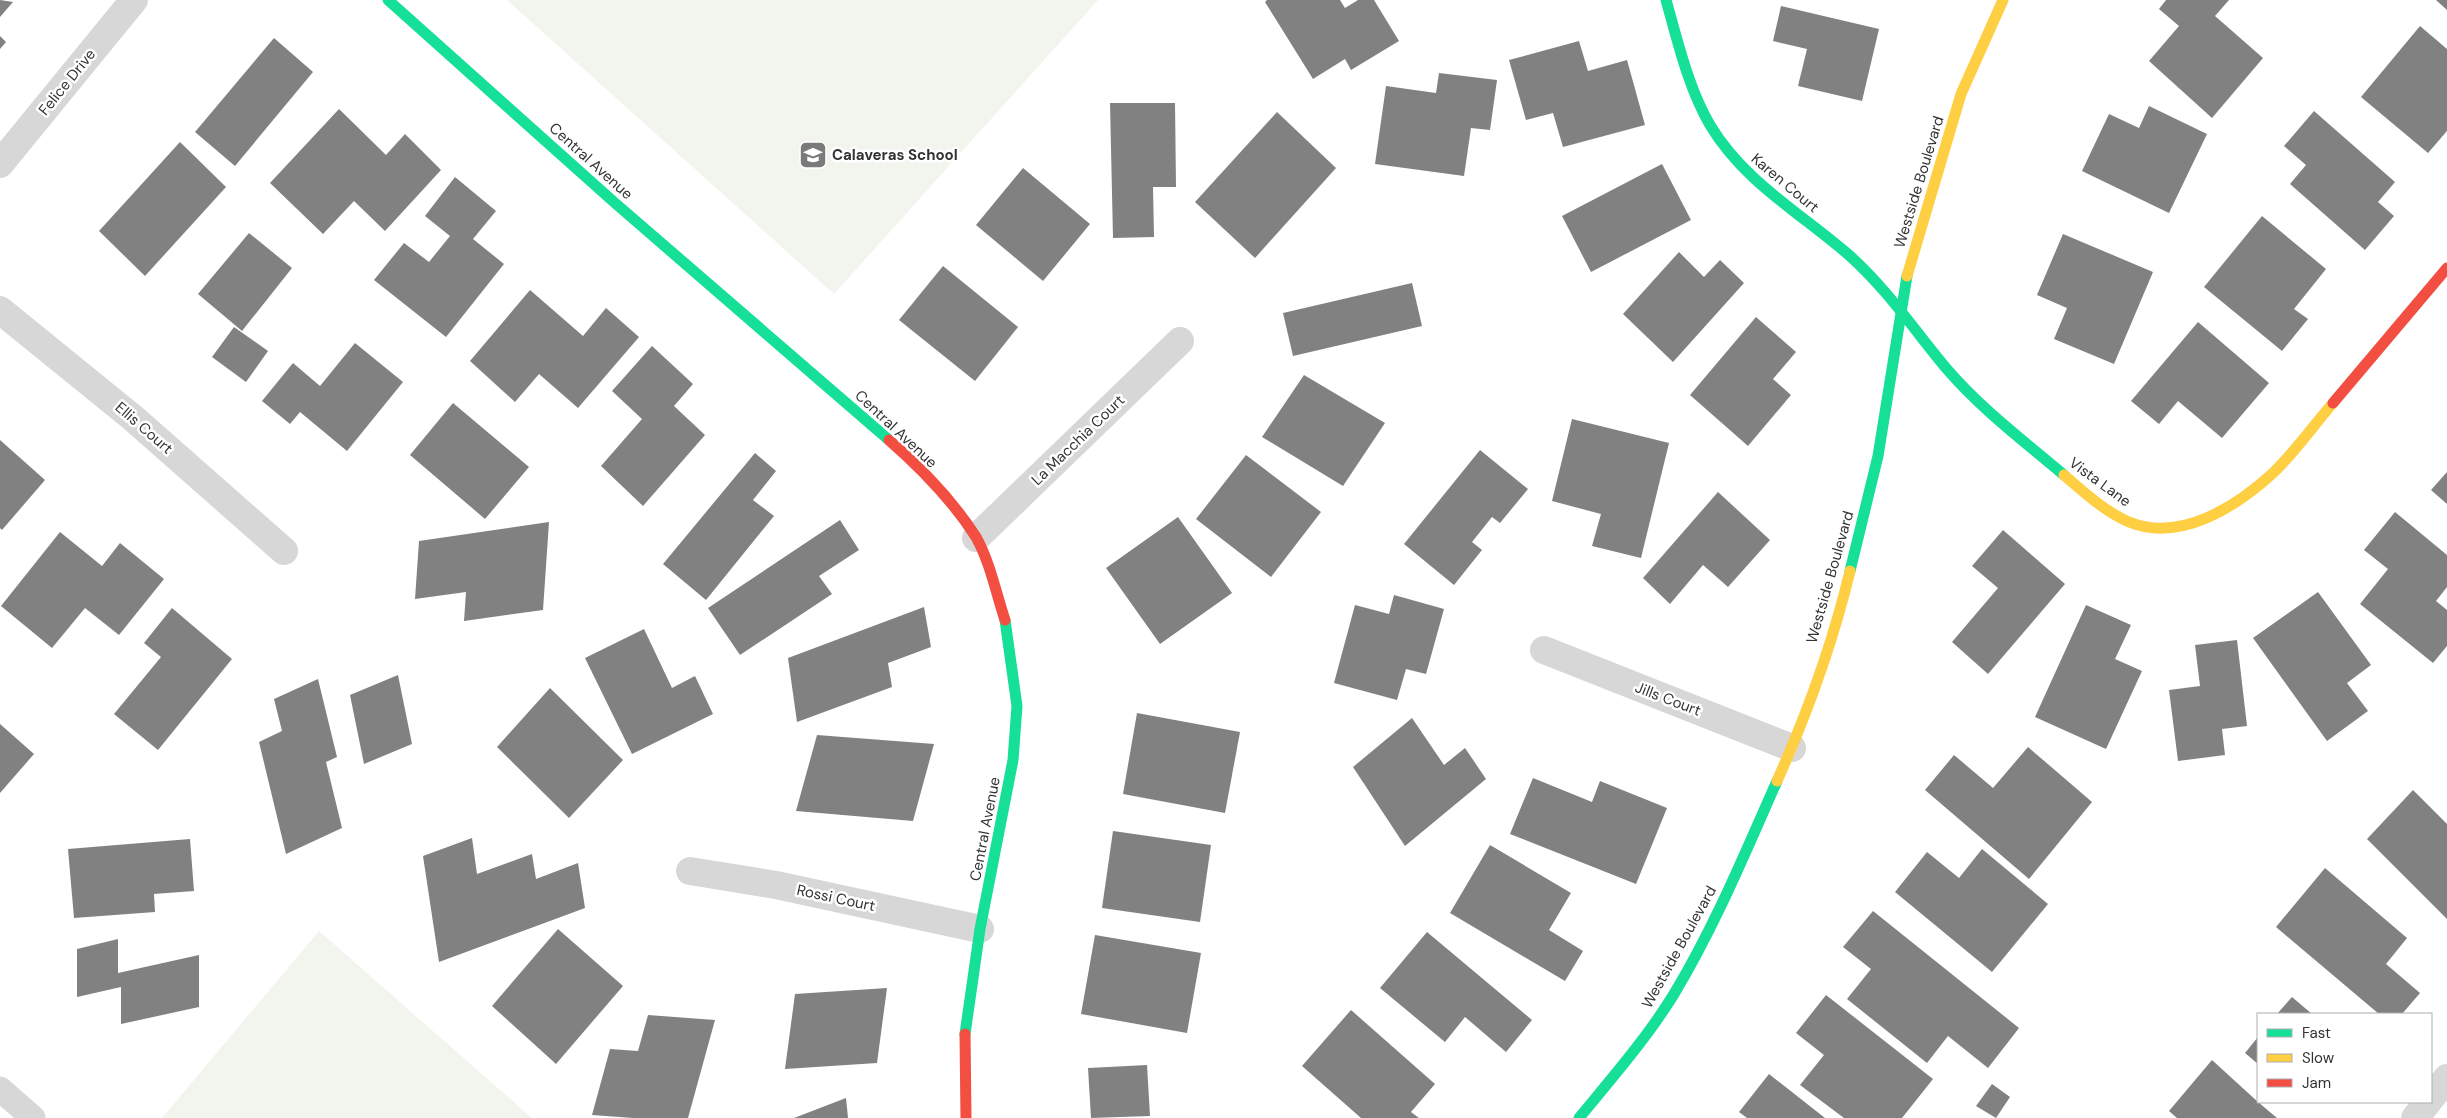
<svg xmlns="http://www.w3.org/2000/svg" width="2447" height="1118" font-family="'DM Sans',sans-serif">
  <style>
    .green { fill: #f1f5ed }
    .building { fill: #818181 }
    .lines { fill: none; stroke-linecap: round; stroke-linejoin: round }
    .lane { stroke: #d7d7d7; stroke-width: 25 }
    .street { stroke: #d7d7d7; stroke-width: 28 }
    .fast { stroke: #16e098; stroke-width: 11 }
    .slow { stroke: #ffcf43; stroke-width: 11 }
    .jam { stroke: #f24e42; stroke-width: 11 }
    .labels { text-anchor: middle; stroke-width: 5; stroke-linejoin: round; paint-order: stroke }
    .street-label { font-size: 15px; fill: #333; stroke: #fff }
    .poi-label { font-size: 15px; font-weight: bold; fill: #333; stroke: #fff; text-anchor: start }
  </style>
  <rect width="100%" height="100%" fill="#fff"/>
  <g class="green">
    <path d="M 507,0 L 1098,0 L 834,294 Z"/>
    <path d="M 319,931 L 532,1118 L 162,1118 Z"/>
  </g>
  <g class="building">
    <path d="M 0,0 L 13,2 L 0,17 Z"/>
    <path d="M 1267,0 L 1340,0 L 1345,8 L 1358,0 L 1374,0 L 1399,41 L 1351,70 L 1345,59 L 1313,79 L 1265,2 Z"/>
    <path d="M 2166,0 L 2229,0 L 2215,16 L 2263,58 L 2212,118 L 2149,61 L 2179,26 L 2159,9 Z"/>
    <path d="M 2436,0 L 2447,0 L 2447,10 Z"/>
    <path d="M 1781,6 L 1879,29 L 1862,101 L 1798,86 L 1807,49 L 1773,41 Z"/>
    <path d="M 2420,26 L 2447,49 L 2447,131 L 2428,153 L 2361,97 Z"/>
    <path d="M 0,36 L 6,42 L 0,49 Z"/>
    <path d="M 274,38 L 313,72 L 235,166 L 195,132 Z"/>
    <path d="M 1579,41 L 1588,71 L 1627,60 L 1645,125 L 1563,147 L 1553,113 L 1526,120 L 1509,60 Z"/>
    <path d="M 1439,73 L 1497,80 L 1490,130 L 1471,128 L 1464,176 L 1375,164 L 1386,86 L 1436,93 Z"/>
    <path d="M 1110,103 L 1175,103 L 1176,187 L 1153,187 L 1154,237 L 1113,238 Z"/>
    <path d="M 2149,106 L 2207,134 L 2169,213 L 2082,171 L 2109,114 L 2139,128 Z"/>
    <path d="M 339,109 L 386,155 L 405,134 L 441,170 L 385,231 L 354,201 L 323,234 L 270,183 Z"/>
    <path d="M 2314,111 L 2395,182 L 2378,202 L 2394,216 L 2365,250 L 2290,184 L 2306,165 L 2284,146 Z"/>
    <path d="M 1277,112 L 1336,168 L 1255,258 L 1195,202 Z"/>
    <path d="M 180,142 L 226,187 L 145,276 L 99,231 Z"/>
    <path d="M 1662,164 L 1691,220 L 1591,272 L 1562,216 Z"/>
    <path d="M 1023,168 L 1090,224 L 1043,281 L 976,225 Z"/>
    <path d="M 455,177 L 496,211 L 473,239 L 504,264 L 446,337 L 374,280 L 404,243 L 429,262 L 450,236 L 425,216 Z"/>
    <path d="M 2262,216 L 2326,269 L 2294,309 L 2308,319 L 2282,351 L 2204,287 Z"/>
    <path d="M 249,233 L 292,268 L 242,331 L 198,294 Z"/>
    <path d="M 2063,234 L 2153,272 L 2114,364 L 2054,339 L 2067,308 L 2037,295 Z"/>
    <path d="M 1679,252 L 1704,277 L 1720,260 L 1744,283 L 1673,362 L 1623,314 Z"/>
    <path d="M 943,266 L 1018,327 L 975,381 L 899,320 Z"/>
    <path d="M 1412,283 L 1422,326 L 1293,356 L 1283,313 Z"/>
    <path d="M 530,290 L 583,336 L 606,308 L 639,337 L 578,408 L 539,374 L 515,402 L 470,361 Z"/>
    <path d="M 1756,317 L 1796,352 L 1773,379 L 1791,395 L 1748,446 L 1690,395 Z"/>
    <path d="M 2198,322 L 2269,383 L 2222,438 L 2178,401 L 2159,424 L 2131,401 Z"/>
    <path d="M 234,327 L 268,351 L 246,382 L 212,357 Z"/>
    <path d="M 355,343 L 403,382 L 347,451 L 300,412 L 290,424 L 262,401 L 293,363 L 320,386 Z"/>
    <path d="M 652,346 L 693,384 L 674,406 L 705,435 L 643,506 L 601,466 L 642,419 L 612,391 Z"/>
    <path d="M 1304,375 L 1385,423 L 1343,486 L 1262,437 Z"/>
    <path d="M 453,403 L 529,467 L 485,519 L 410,455 Z"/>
    <path d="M 1572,419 L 1669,443 L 1641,558 L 1592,546 L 1601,514 L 1552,501 Z"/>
    <path d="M 0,440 L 45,480 L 2,530 L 0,528 Z"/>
    <path d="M 1480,450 L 1528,489 L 1500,523 L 1492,517 L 1472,542 L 1482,550 L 1454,585 L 1404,544 Z"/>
    <path d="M 755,453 L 776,471 L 753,500 L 774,516 L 706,600 L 663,564 Z"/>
    <path d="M 1246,455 L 1321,512 L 1271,577 L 1196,519 Z"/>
    <path d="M 2447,472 L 2447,504 L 2431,490 Z"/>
    <path d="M 1718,492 L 1770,540 L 1728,587 L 1703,565 L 1670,604 L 1643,578 Z"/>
    <path d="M 2395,512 L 2447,555 L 2447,587 L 2436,601 L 2447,610 L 2447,646 L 2433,663 L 2360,604 L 2388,569 L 2364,550 Z"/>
    <path d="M 1178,517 L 1232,593 L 1160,644 L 1106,568 Z"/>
    <path d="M 840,520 L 859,550 L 819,576 L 832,594 L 740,655 L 708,608 Z"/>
    <path d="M 549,522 L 543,610 L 464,621 L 466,592 L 415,599 L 419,541 Z"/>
    <path d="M 2003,530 L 2065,584 L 1988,674 L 1952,642 L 1998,588 L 1972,566 Z"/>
    <path d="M 60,532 L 102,566 L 120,543 L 164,579 L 119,635 L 85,608 L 52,648 L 1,606 Z"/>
    <path d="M 2318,592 L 2371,665 L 2347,683 L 2368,711 L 2327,741 L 2253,638 Z"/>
    <path d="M 1394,595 L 1444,609 L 1426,674 L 1406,669 L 1397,700 L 1334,683 L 1355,605 L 1389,614 Z"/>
    <path d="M 2086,605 L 2131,625 L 2115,659 L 2142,671 L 2106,749 L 2035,717 Z"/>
    <path d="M 924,607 L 931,647 L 888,663 L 892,687 L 797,722 L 788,658 Z"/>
    <path d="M 172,608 L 232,659 L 158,750 L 114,714 L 161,657 L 144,643 Z"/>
    <path d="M 644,629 L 672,688 L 695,676 L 713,714 L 632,754 L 585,658 Z"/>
    <path d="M 2237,640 L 2247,726 L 2222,729 L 2225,755 L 2178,761 L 2169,690 L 2200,686 L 2195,645 Z"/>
    <path d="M 398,675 L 412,744 L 364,764 L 350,695 Z"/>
    <path d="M 318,679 L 337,757 L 326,762 L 342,828 L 286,854 L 259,742 L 282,731 L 274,699 Z"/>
    <path d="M 550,688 L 623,760 L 569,818 L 497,747 Z"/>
    <path d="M 1137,713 L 1240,732 L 1225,813 L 1123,794 Z"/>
    <path d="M 1412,718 L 1444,765 L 1465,748 L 1486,779 L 1405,846 L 1353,767 Z"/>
    <path d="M 0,724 L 34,754 L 0,793 Z"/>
    <path d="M 817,735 L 934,744 L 913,821 L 796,811 Z"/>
    <path d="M 2028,747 L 2092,802 L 2029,879 L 1925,790 L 1954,755 L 1993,788 Z"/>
    <path d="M 1533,778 L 1592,802 L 1600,781 L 1667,808 L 1636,884 L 1510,834 Z"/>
    <path d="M 2413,790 L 2447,824 L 2447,919 L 2367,839 Z"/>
    <path d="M 1113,831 L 1211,845 L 1200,922 L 1102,908 Z"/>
    <path d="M 472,838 L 477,874 L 532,854 L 536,879 L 578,863 L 585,908 L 439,962 L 423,856 Z"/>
    <path d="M 190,839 L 194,891 L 154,894 L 155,912 L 74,918 L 68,849 Z"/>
    <path d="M 1490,845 L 1571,893 L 1549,930 L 1583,951 L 1565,981 L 1450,913 Z"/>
    <path d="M 1982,849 L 2048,904 L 1992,972 L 1895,892 L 1927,852 L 1959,878 Z"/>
    <path d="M 2325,868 L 2407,938 L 2386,964 L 2420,993 L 2402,1014 L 2379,1014 L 2276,927 Z"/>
    <path d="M 1873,911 L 2019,1028 L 1988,1068 L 1948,1036 L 1927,1063 L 1847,999 L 1871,969 L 1843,947 Z"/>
    <path d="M 558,929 L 623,986 L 556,1064 L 492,1006 Z"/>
    <path d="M 1427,932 L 1532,1020 L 1506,1052 L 1465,1017 L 1445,1042 L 1380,988 Z"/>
    <path d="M 1095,935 L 1201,953 L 1187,1033 L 1081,1014 Z"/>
    <path d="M 118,939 L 118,973 L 199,955 L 199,1007 L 121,1024 L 121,987 L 77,997 L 77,949 Z"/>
    <path d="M 887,988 L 877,1063 L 785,1069 L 795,994 Z"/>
    <path d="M 1826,995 L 1933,1079 L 1902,1118 L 1844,1118 L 1800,1085 L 1824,1055 L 1796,1033 Z"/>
    <path d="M 2292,997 L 2312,1014 L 2277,1014 Z"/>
    <path d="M 1351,1010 L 1435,1084 L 1411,1112 L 1419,1118 L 1361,1118 L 1302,1066 Z"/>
    <path d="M 648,1015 L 715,1020 L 688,1118 L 633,1118 L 592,1115 L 610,1049 L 638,1051 Z"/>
    <path d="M 2258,1037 L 2258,1064 L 2245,1053 Z"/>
    <path d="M 2212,1060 L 2258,1102 L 2277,1118 L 2177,1118 L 2169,1111 Z"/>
    <path d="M 1147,1065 L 1150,1116 L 1091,1118 L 1088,1068 Z"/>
    <path d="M 1769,1074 L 1825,1118 L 1747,1118 L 1739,1112 Z"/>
    <path d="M 1992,1084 L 2010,1097 L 1996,1118 L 1976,1106 Z"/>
    <path d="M 846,1098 L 848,1118 L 794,1118 Z"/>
  </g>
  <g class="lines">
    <path class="lane" d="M 0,1089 L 33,1118"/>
    <g class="street">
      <path d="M 0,164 L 134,0"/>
      <path d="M 0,310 L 133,418 L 284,551"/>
      <path d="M 976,538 L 1180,341"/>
      <path d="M 1544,650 L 1792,748"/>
      <path d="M 690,871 L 776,885 L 980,929"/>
      <path d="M 2431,1098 L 2447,1078"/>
      <path d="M 2415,1118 L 2428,1102"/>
    </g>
    <g class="fast">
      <path d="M 388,0 L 615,203 L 889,440"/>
      <path d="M 1666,0 C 1678,42 1688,87 1710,125 C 1744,182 1802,214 1850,256 C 1887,289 1915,331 1946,368 C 1981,409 2024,441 2064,475"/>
      <path d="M 1850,571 L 1878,456 L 1907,276"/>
      <path d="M 965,1034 L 980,929 L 1013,760 L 1017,706 L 1005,620"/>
      <path d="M 1579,1118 C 1612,1078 1647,1038 1674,994 C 1715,926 1745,853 1777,781"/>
    </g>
    <g class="slow">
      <path d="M 1907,276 L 1961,94 L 2003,0"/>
      <path d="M 2064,475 C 2084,492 2105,512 2129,522 C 2181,543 2237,506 2273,473 C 2295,452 2313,426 2333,403"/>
      <path d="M 1777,781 C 1807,714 1833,642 1850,571"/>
    </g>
    <g class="jam">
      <path d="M 2333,403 L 2447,268"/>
      <path d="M 889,440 C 921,468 953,501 976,537 C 990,562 996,593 1005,620"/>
      <path d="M 965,1034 L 966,1118"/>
    </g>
  </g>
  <defs>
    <g id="school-square" transform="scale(1.4375)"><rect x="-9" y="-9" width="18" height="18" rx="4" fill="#7a7a7a" stroke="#fff"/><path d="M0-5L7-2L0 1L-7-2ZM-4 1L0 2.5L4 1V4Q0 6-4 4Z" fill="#fff"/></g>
  </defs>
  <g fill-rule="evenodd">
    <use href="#school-square" x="813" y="155"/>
  </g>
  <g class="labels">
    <g class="street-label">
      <text transform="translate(67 82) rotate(-51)" y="5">Felice Drive</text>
      <text transform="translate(591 161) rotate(42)" y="5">Central Avenue</text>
      <text transform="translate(1919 182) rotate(-73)" y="5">Westside Boulevard</text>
      <text transform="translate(1785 183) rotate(40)" y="5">Karen Court</text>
      <text transform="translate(144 428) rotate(41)" y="5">Ellis Court</text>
      <text transform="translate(896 429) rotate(43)" y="5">Central Avenue</text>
      <text transform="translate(1078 440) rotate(-44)" y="5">La Macchia Court</text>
      <text transform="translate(2100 482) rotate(36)" y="5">Vista Lane</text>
      <text transform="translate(1830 577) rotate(-74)" y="5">Westside Boulevard</text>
      <text transform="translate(1668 699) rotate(21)" y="5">Jills Court</text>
      <text transform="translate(985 829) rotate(-79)" y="5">Central Avenue</text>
      <text transform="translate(836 898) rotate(12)" y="5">Rossi Court</text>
      <text transform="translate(1679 947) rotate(-61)" y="5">Westside Boulevard</text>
    </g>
    <g class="poi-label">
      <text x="832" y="160">Calaveras School</text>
    </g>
  </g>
  <rect x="2257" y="1013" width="175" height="90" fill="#ffffff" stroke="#adadad"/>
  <rect x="2267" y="1029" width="25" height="8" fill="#16e098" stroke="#adadad"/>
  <text x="2302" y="1038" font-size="15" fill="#333333">Fast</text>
  <rect x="2267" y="1054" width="25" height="8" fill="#ffcf43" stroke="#adadad"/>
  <text x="2302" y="1063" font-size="15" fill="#333333">Slow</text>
  <rect x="2267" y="1079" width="25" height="8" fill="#f24e42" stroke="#adadad"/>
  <text x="2302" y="1088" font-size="15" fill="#333333">Jam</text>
</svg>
